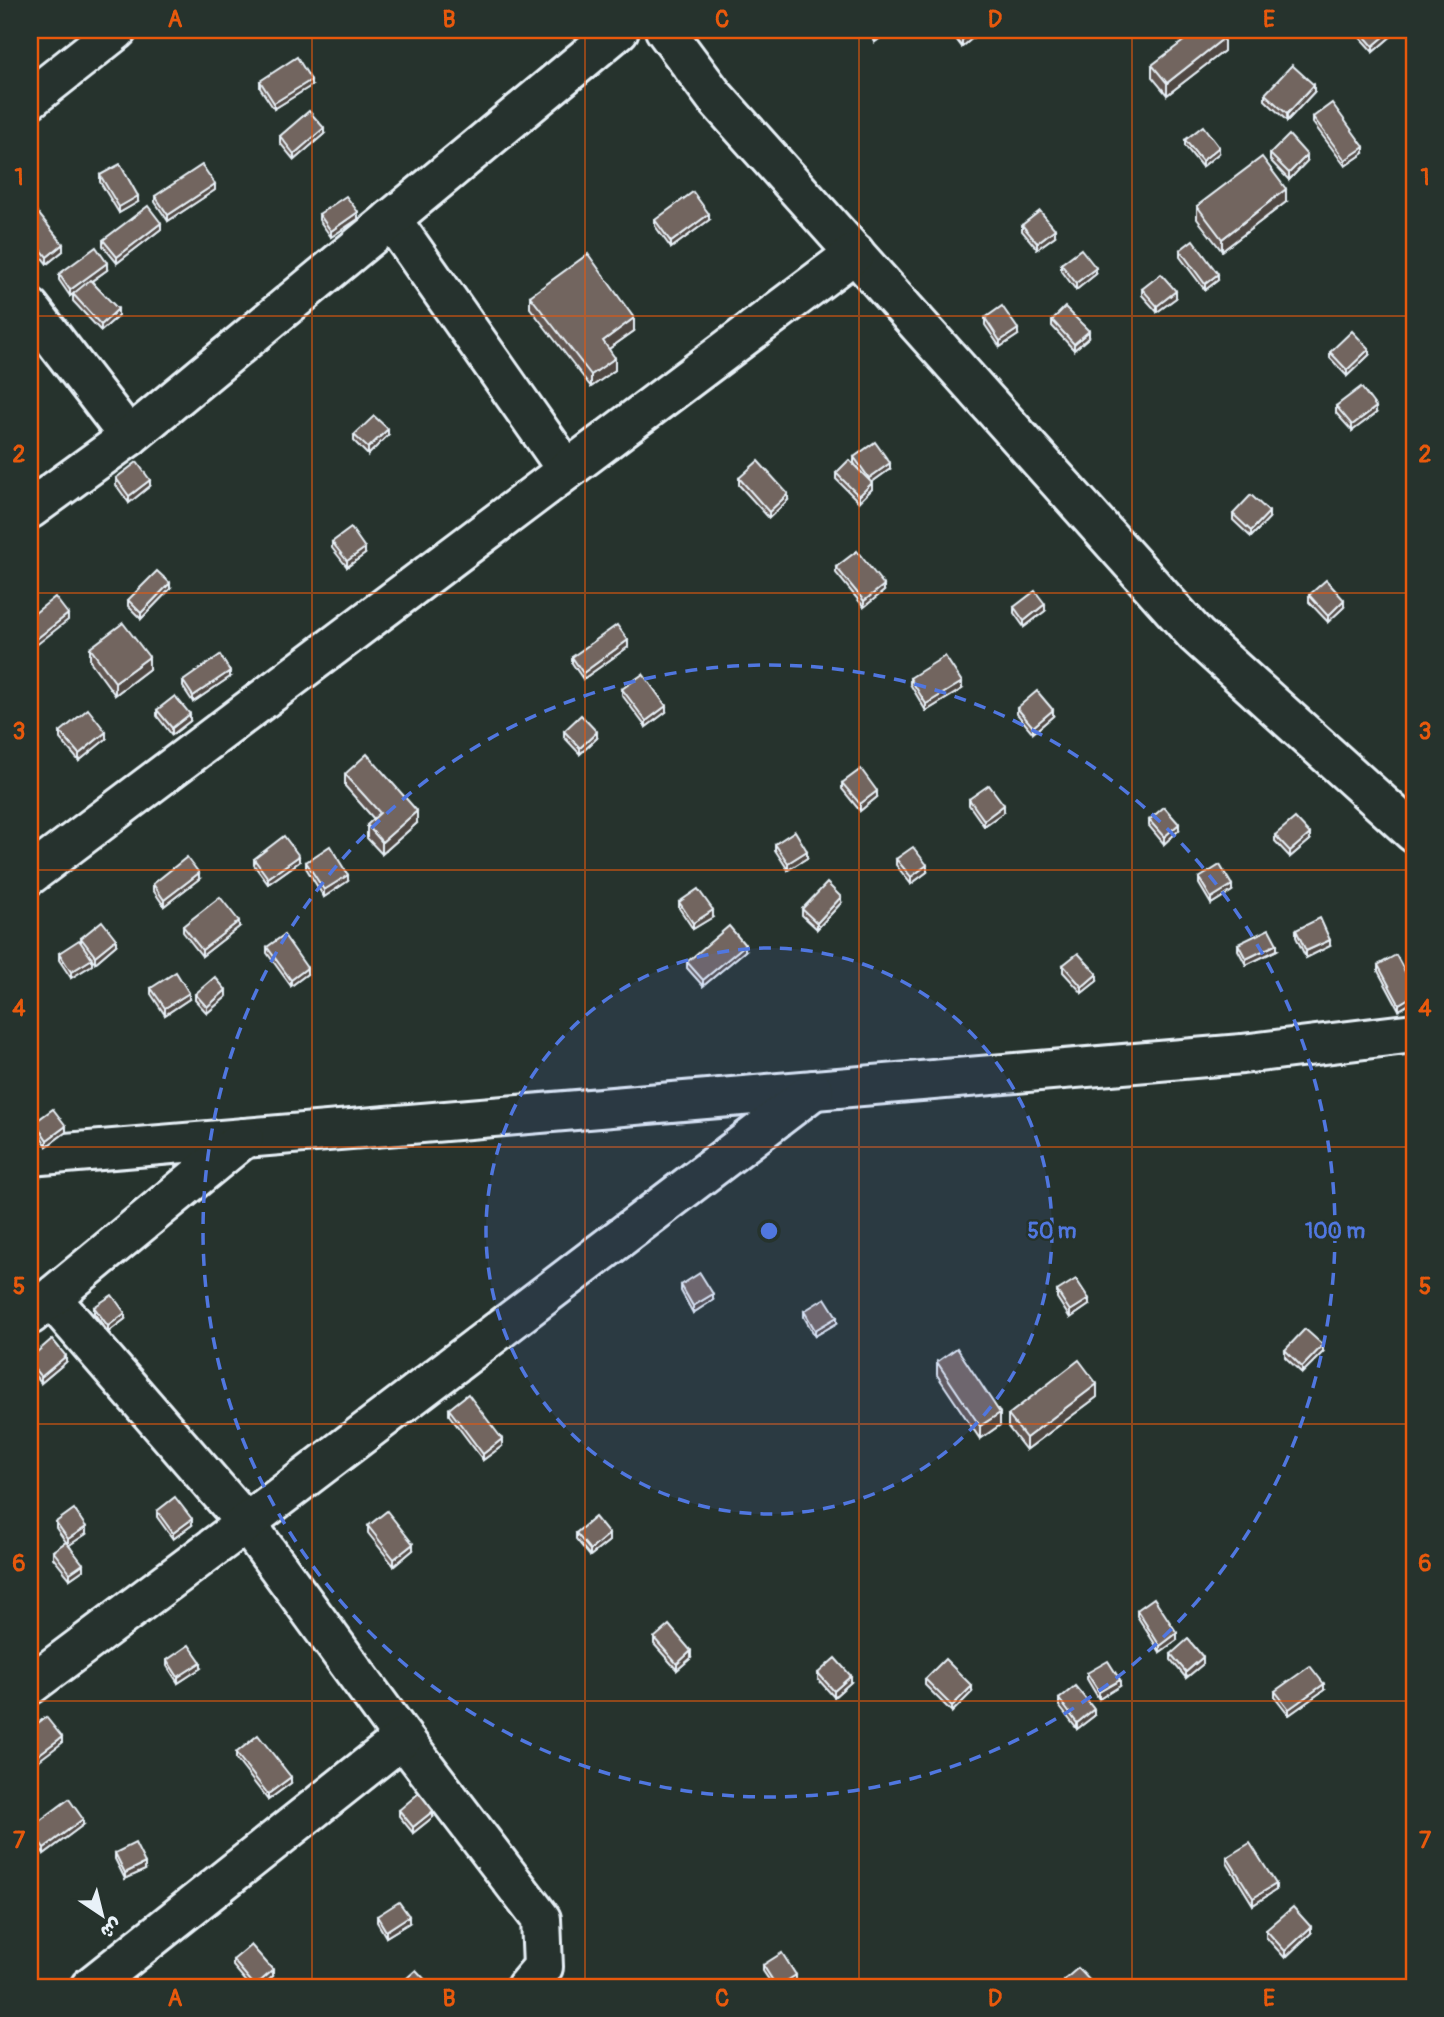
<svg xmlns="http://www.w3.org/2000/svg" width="1444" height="2017" font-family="Pangolin,'Playpen Sans Arabic',sans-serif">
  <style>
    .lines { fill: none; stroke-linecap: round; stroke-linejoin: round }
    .minor-casing { stroke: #e8f1f8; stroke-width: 44 }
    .minor { stroke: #26332d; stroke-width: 38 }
    .wall { fill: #625751; stroke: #e8f1f8; stroke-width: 2 }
    .shaded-wall { fill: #504742; stroke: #e8f1f8; stroke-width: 2 }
    .building { fill: #72655e; stroke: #e8f1f8; stroke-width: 2 }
    .grid { fill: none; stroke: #e8590c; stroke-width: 2; stroke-opacity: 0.55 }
    .ring { fill: none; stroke: #5077e0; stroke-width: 3.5; stroke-dasharray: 12 9 }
    .centre { fill: #5077e0; stroke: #26332d; stroke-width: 3.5 }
    .ring-label { font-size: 21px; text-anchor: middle; font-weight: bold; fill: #5077e0; stroke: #26332d; stroke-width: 5; stroke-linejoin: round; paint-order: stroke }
    .neatline { fill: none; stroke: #e8590c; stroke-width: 2.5 }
    .grid-label { font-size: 23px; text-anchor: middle; font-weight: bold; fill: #e8590c }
  </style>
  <rect width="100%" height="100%" fill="#26332d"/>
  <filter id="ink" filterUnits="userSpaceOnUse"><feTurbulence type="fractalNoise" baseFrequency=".0143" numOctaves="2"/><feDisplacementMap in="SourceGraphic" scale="14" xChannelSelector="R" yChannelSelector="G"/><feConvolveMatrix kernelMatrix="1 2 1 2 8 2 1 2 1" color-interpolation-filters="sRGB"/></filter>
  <g filter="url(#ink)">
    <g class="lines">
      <g class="minor-casing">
        <g id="minor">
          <path d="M 665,30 L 714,96 L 1196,635 L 1414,833"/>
          <path d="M 30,99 L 117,30"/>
          <path d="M 391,219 L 567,470"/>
          <path d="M 30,308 L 129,437"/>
          <path d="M 30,509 L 129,437 L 619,30"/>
          <path d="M 30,875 L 855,253"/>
          <path d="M 30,1156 L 1242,1054 L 1414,1033"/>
          <path d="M 51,1298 L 246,1523 L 403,1738 L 541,1919 L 543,1967 L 526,1987"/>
          <path d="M 30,1315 L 244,1138"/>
          <path d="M 30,1685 L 246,1523 L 814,1090"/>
          <path d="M 90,1987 L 403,1738"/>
        </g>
      </g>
      <use href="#minor" class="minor"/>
    </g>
    <g class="wall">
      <path d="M 867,30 L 891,30 L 875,42 Z"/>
      <path d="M 949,30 L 982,30 L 962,47 Z"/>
      <path d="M 1353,30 L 1395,30 L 1395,33 L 1373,52 Z"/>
      <path d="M 1224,51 L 1167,95 L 1152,77 L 1152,65 Z"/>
      <path d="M 260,81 L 311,86 L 274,109 L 260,88 Z"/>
      <path d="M 1314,92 L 1287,121 L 1265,100 L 1265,94 Z"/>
      <path d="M 1313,117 L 1364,153 L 1345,166 L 1313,123 Z"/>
      <path d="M 324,134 L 294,160 L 280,143 L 280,136 Z"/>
      <path d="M 1185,140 L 1219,153 L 1202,167 L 1185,146 Z"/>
      <path d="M 1270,154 L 1307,161 L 1289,180 L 1270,160 Z"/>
      <path d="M 100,175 L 138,202 L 119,213 L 100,182 Z"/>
      <path d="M 215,190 L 168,221 L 155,202 L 155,196 Z"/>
      <path d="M 1286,202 L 1222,251 L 1197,219 L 1197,206 Z"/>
      <path d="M 30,203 L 63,251 L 47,264 L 30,242 Z"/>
      <path d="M 319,214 L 358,219 L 331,237 L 319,220 Z"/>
      <path d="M 655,220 L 709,220 L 671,248 L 655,226 Z"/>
      <path d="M 1022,225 L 1055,236 L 1037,249 L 1022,231 Z"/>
      <path d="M 161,229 L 117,263 L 103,246 L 103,240 Z"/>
      <path d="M 1180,250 L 1218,280 L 1205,290 L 1180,257 Z"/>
      <path d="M 1061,264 L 1096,274 L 1076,290 L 1061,270 Z"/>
      <path d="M 107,270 L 92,281 L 118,316 L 101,331 L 73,301 L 73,294 L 78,291 L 70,296 L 59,280 L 59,274 Z"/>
      <path d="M 1142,289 L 1176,298 L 1157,312 L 1142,295 Z"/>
      <path d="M 530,296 L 634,331 L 609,349 L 615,370 L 591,387 L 530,308 Z"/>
      <path d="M 985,318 L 1018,335 L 1000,347 L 985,325 Z"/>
      <path d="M 1052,320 L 1089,337 L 1074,350 L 1052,326 Z"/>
      <path d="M 1330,352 L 1369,355 L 1347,376 L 1330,358 Z"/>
      <path d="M 1336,406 L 1376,413 L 1352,431 L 1336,413 Z"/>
      <path d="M 354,435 L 388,435 L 368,455 L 354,441 Z"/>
      <path d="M 854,457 L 890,469 L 872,482 L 872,489 L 859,502 L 836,479 L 836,473 L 858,469 L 854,463 Z"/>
      <path d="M 116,478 L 150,486 L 129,503 L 116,485 Z"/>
      <path d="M 739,478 L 788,500 L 769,518 L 739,485 Z"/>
      <path d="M 1233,514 L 1269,518 L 1251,537 L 1233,520 Z"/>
      <path d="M 332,542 L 365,554 L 347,567 L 332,548 Z"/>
      <path d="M 836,567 L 884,591 L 864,607 L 836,573 Z"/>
      <path d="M 170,589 L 141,619 L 128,606 L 128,600 Z"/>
      <path d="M 1309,595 L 1344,607 L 1328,622 L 1309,602 Z"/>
      <path d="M 1014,607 L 1045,611 L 1024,627 L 1014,613 Z"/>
      <path d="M 628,647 L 583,679 L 572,663 L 572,657 Z"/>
      <path d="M 90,648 L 149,669 L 115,695 L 90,661 Z"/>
      <path d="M 230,677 L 193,702 L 183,687 L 183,681 Z"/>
      <path d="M 910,678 L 962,689 L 926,711 L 910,684 Z"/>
      <path d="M 622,689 L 666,712 L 646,727 L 622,695 Z"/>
      <path d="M 1017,708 L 1053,716 L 1033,733 L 1017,714 Z"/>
      <path d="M 157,710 L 190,721 L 172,735 L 157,716 Z"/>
      <path d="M 564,731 L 597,738 L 580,754 L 564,737 Z"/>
      <path d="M 60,732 L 106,739 L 79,761 L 60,739 Z"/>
      <path d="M 345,774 L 417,823 L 382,854 L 367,838 L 367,825 L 374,819 L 345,786 Z"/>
      <path d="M 842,783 L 877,797 L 860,811 L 842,789 Z"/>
      <path d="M 969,799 L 1004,812 L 984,826 L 969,805 Z"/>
      <path d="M 1149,820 L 1179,830 L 1164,844 L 1149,826 Z"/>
      <path d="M 1275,835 L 1310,840 L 1290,857 L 1275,841 Z"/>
      <path d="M 775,844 L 807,858 L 788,870 L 775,850 Z"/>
      <path d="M 254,859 L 299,862 L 268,884 L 254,865 Z"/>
      <path d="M 896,859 L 927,872 L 911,884 L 896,865 Z"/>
      <path d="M 306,862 L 348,881 L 324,897 L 306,868 Z"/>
      <path d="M 1199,878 L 1232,891 L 1211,904 L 1199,884 Z"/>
      <path d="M 199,879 L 164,906 L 153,890 L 153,884 Z"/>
      <path d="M 679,902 L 713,917 L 693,929 L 679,908 Z"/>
      <path d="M 841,903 L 817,929 L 802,915 L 802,909 Z"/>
      <path d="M 183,926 L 239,927 L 202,956 L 183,932 Z"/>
      <path d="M 1296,930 L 1330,946 L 1306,958 L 1296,937 Z"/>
      <path d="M 81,938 L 116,945 L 95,963 L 89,955 L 92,965 L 71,978 L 59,960 L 59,953 L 81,942 Z"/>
      <path d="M 1238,944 L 1277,950 L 1246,965 L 1238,950 Z"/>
      <path d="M 267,947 L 307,974 L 291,986 L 267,953 Z"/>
      <path d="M 745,951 L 703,986 L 687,968 L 687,962 Z"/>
      <path d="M 1063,965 L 1097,981 L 1082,993 L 1063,972 Z"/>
      <path d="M 1378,965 L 1414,988 L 1399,1010 L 1378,971 Z"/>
      <path d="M 151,988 L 189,999 L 165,1015 L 151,994 Z"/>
      <path d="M 195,994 L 226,997 L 207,1013 L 195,1000 Z"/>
      <path d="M 35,1122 L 66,1132 L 47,1146 L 35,1128 Z"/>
      <path d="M 681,1285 L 713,1300 L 693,1313 L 681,1291 Z"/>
      <path d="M 1057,1291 L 1089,1305 L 1070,1318 L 1057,1298 Z"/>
      <path d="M 94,1307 L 125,1319 L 108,1332 L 94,1313 Z"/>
      <path d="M 804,1311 L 837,1323 L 815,1336 L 804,1317 Z"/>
      <path d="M 1285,1350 L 1323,1352 L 1302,1373 L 1285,1357 Z"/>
      <path d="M 30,1358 L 66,1362 L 41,1383 L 30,1370 Z"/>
      <path d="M 937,1362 L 1000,1425 L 980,1439 L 937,1375 Z"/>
      <path d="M 1097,1397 L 1026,1450 L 1008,1427 L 1008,1415 Z"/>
      <path d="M 449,1409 L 502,1446 L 483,1460 L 449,1415 Z"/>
      <path d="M 157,1511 L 192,1525 L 173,1539 L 157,1517 Z"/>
      <path d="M 56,1522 L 86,1534 L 69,1545 L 83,1570 L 70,1579 L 53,1558 L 53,1551 L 66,1542 L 56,1528 Z"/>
      <path d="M 368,1526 L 413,1550 L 394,1566 L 368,1533 Z"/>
      <path d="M 576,1533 L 609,1541 L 590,1556 L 576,1539 Z"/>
      <path d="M 1137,1610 L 1177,1640 L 1160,1652 L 1137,1616 Z"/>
      <path d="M 654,1638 L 691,1658 L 677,1670 L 654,1644 Z"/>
      <path d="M 1171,1654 L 1203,1664 L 1186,1678 L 1171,1660 Z"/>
      <path d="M 167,1660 L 201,1668 L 178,1683 L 167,1666 Z"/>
      <path d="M 818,1673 L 851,1682 L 834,1697 L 818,1679 Z"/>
      <path d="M 1087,1673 L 1120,1686 L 1099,1699 L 1087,1679 Z"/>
      <path d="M 925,1679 L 972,1692 L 952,1712 L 925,1685 Z"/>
      <path d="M 1324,1690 L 1289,1715 L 1275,1697 L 1275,1691 Z"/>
      <path d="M 1059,1699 L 1094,1716 L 1077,1729 L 1059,1706 Z"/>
      <path d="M 236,1753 L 291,1783 L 268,1800 L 236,1759 Z"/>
      <path d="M 399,1810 L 433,1817 L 413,1833 L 399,1816 Z"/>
      <path d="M 83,1825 L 44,1854 L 30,1834 L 30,1828 Z"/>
      <path d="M 115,1853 L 145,1870 L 125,1879 L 115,1859 Z"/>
      <path d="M 1227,1857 L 1276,1890 L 1253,1905 L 1227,1863 Z"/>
      <path d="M 377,1916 L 409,1923 L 386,1937 L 377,1922 Z"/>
      <path d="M 1266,1930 L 1311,1933 L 1285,1958 L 1266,1937 Z"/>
      <path d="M 233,1960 L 273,1976 L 261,1987 L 251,1987 L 233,1966 Z"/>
      <path d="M 763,1965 L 796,1981 L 786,1987 L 774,1987 L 763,1971 Z"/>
      <path d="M 1064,1980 L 1095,1987 L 1065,1987 L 1064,1986 Z"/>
    </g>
    <g class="shaded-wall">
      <path d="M 875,30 L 891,30 L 875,42 Z"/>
      <path d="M 975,30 L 982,30 L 962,47 L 962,40 Z"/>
      <path d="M 1392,30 L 1395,30 L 1395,33 L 1373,52 L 1373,46 Z"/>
      <path d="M 1224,38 L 1224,51 L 1167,95 L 1167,83 Z"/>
      <path d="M 311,80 L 311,86 L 274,109 L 274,103 Z"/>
      <path d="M 1314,85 L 1314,92 L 1287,121 L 1287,114 Z"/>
      <path d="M 324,128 L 324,134 L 294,160 L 294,154 Z"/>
      <path d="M 1219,147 L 1219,153 L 1202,167 L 1202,161 Z"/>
      <path d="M 1364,147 L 1364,153 L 1345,166 L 1345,160 Z"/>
      <path d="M 1307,155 L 1307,161 L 1289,180 L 1289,173 Z"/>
      <path d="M 215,184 L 215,190 L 168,221 L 168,215 Z"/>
      <path d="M 1286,189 L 1286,202 L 1222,251 L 1222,239 Z"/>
      <path d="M 138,196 L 138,202 L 119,213 L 119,207 Z"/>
      <path d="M 358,212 L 358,219 L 331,237 L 331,231 Z"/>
      <path d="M 709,214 L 709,220 L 671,248 L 671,242 Z"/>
      <path d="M 161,223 L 161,229 L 117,263 L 117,257 Z"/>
      <path d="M 1055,229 L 1055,236 L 1037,249 L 1037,243 Z"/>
      <path d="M 63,244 L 63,251 L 47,264 L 47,257 Z"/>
      <path d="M 107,263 L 107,270 L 70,296 L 70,290 Z"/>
      <path d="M 1096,268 L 1096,274 L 1076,290 L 1076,283 Z"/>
      <path d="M 1218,274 L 1218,280 L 1205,290 L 1205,284 Z"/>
      <path d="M 1176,291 L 1176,298 L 1157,312 L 1157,306 Z"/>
      <path d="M 118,309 L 118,316 L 101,331 L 101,325 Z"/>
      <path d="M 634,318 L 634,331 L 603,353 L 603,341 Z"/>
      <path d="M 1018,329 L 1018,335 L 1000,347 L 1000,341 Z"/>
      <path d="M 1089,331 L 1089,337 L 1074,350 L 1074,344 Z"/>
      <path d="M 1369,349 L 1369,355 L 1347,376 L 1347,370 Z"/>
      <path d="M 615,358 L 615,370 L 591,387 L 591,375 Z"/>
      <path d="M 1376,407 L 1376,413 L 1352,431 L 1352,425 Z"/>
      <path d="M 388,429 L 388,435 L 368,455 L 368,448 Z"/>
      <path d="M 890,463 L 890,469 L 869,484 L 869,478 Z"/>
      <path d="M 150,480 L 150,486 L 129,503 L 129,496 Z"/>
      <path d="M 872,483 L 872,489 L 859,502 L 859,496 Z"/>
      <path d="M 788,494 L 788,500 L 769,518 L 769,512 Z"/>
      <path d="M 1269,512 L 1269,518 L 1251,537 L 1251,531 Z"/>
      <path d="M 365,548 L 365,554 L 347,567 L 347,561 Z"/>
      <path d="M 170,583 L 170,589 L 141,619 L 141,613 Z"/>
      <path d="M 884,585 L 884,591 L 864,607 L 864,601 Z"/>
      <path d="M 1344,600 L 1344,607 L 1328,622 L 1328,616 Z"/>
      <path d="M 1045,604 L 1045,611 L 1024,627 L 1024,621 Z"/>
      <path d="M 68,614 L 68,620 L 30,650 L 30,644 Z"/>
      <path d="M 628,640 L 628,647 L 583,679 L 583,673 Z"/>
      <path d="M 149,657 L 149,669 L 115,695 L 115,682 Z"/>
      <path d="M 230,671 L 230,677 L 193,702 L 193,696 Z"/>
      <path d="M 962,682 L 962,689 L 926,711 L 926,704 Z"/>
      <path d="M 666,706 L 666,712 L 646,727 L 646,721 Z"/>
      <path d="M 1053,710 L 1053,716 L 1033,733 L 1033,727 Z"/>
      <path d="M 190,714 L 190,721 L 172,735 L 172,728 Z"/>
      <path d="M 106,732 L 106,739 L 79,761 L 79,754 Z"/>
      <path d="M 597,732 L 597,738 L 580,754 L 580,748 Z"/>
      <path d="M 877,791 L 877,797 L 860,811 L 860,804 Z"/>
      <path d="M 1004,805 L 1004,812 L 984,826 L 984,820 Z"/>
      <path d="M 417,811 L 417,823 L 382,854 L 382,842 Z"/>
      <path d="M 1179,824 L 1179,830 L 1164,844 L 1164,837 Z"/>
      <path d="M 1310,834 L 1310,840 L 1290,857 L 1290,851 Z"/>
      <path d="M 807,851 L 807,858 L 788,870 L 788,863 Z"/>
      <path d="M 299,856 L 299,862 L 268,884 L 268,878 Z"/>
      <path d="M 927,865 L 927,872 L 911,884 L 911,877 Z"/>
      <path d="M 199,873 L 199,879 L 164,906 L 164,900 Z"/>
      <path d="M 348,875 L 348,881 L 324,897 L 324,890 Z"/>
      <path d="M 1232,885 L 1232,891 L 1211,904 L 1211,898 Z"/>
      <path d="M 841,897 L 841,903 L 817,929 L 817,923 Z"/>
      <path d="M 713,910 L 713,917 L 693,929 L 693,923 Z"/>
      <path d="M 239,921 L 239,927 L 202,956 L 202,950 Z"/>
      <path d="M 116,939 L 116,945 L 95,963 L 95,956 Z"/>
      <path d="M 1330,940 L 1330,946 L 1306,958 L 1306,951 Z"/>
      <path d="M 1277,944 L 1277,950 L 1246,965 L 1246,959 Z"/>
      <path d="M 745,945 L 745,951 L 703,986 L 703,980 Z"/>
      <path d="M 92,959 L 92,965 L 71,978 L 71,972 Z"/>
      <path d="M 307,968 L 307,974 L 291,986 L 291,980 Z"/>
      <path d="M 1097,974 L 1097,981 L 1082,993 L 1082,987 Z"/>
      <path d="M 226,990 L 226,997 L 207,1013 L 207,1007 Z"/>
      <path d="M 189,993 L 189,999 L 165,1015 L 165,1008 Z"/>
      <path d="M 1414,995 L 1414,1001 L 1399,1010 L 1399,1004 Z"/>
      <path d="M 66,1126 L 66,1132 L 47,1146 L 47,1140 Z"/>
      <path d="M 713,1294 L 713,1300 L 693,1313 L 693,1306 Z"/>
      <path d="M 1089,1299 L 1089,1305 L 1070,1318 L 1070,1311 Z"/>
      <path d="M 125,1313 L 125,1319 L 108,1332 L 108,1326 Z"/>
      <path d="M 837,1317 L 837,1323 L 815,1336 L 815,1330 Z"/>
      <path d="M 1323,1345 L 1323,1352 L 1302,1373 L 1302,1367 Z"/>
      <path d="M 66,1356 L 66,1362 L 41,1383 L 41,1377 Z"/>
      <path d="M 1097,1384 L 1097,1397 L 1026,1450 L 1026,1438 Z"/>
      <path d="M 1000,1413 L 1000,1425 L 980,1439 L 980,1426 Z"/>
      <path d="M 502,1439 L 502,1446 L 483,1460 L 483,1454 Z"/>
      <path d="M 33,1496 L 33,1502 L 30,1504 L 30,1498 Z"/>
      <path d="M 192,1519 L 192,1525 L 173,1539 L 173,1533 Z"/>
      <path d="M 86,1527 L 86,1534 L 68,1546 L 68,1539 Z"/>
      <path d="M 609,1534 L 609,1541 L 590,1556 L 590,1550 Z"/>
      <path d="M 413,1544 L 413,1550 L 394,1566 L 394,1559 Z"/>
      <path d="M 83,1564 L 83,1570 L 70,1579 L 70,1573 Z"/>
      <path d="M 1177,1633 L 1177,1640 L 1160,1652 L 1160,1646 Z"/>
      <path d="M 691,1651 L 691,1658 L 677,1670 L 677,1664 Z"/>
      <path d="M 1203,1657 L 1203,1664 L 1186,1678 L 1186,1672 Z"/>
      <path d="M 201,1662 L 201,1668 L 178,1683 L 178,1677 Z"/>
      <path d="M 851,1676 L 851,1682 L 834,1697 L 834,1691 Z"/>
      <path d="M 1120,1680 L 1120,1686 L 1099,1699 L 1099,1692 Z"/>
      <path d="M 1324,1684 L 1324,1690 L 1289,1715 L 1289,1709 Z"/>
      <path d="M 972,1686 L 972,1692 L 952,1712 L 952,1706 Z"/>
      <path d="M 1094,1709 L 1094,1716 L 1077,1729 L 1077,1723 Z"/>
      <path d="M 62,1737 L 62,1743 L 30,1767 L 30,1761 Z"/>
      <path d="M 291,1777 L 291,1783 L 268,1800 L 268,1794 Z"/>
      <path d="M 433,1811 L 433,1817 L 413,1833 L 413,1827 Z"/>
      <path d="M 83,1819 L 83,1825 L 44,1854 L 44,1848 Z"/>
      <path d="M 145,1863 L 145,1870 L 125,1879 L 125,1873 Z"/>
      <path d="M 1276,1884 L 1276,1890 L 1253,1905 L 1253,1898 Z"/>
      <path d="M 409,1916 L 409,1923 L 386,1937 L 386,1931 Z"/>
      <path d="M 1311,1927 L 1311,1933 L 1285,1958 L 1285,1951 Z"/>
      <path d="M 273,1970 L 273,1976 L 261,1987 L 255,1987 L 255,1986 Z"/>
      <path d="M 796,1975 L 796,1981 L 786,1987 L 777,1987 Z"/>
    </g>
    <g class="building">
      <path d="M 954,30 L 975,30 L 962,40 Z"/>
      <path d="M 1198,30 L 1218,30 L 1224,38 L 1167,83 L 1152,65 Z"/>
      <path d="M 1359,30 L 1392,30 L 1373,46 Z"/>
      <path d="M 297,57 L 311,80 L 274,103 L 260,81 Z"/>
      <path d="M 1292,65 L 1314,85 L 1287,114 L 1265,94 Z"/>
      <path d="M 1332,103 L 1364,147 L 1345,160 L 1313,117 Z"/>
      <path d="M 309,111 L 324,128 L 294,154 L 280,136 Z"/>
      <path d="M 1203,126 L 1219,147 L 1202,161 L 1185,140 Z"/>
      <path d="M 1289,135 L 1307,155 L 1289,173 L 1270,154 Z"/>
      <path d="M 1262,157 L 1286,189 L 1222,239 L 1197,206 Z"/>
      <path d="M 120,164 L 138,196 L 119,207 L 100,175 Z"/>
      <path d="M 202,165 L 215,184 L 168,215 L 155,196 Z"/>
      <path d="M 693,192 L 709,214 L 671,242 L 655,220 Z"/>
      <path d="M 346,196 L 358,212 L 331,231 L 319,214 Z"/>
      <path d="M 30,203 L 63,244 L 47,257 L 30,236 Z"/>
      <path d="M 148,206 L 161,223 L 117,257 L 103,240 Z"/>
      <path d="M 1040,211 L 1055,229 L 1037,243 L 1022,225 Z"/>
      <path d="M 1193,240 L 1218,274 L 1205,284 L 1180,250 Z"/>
      <path d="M 96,247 L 107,263 L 70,290 L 59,274 Z"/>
      <path d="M 1081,249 L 1096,268 L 1076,283 L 1061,264 Z"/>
      <path d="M 588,254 L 634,318 L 603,341 L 615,358 L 591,375 L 530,296 Z"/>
      <path d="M 1161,274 L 1176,291 L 1157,306 L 1142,289 Z"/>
      <path d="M 90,280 L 118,309 L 101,325 L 73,294 Z"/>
      <path d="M 1002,306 L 1018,329 L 1000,341 L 985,318 Z"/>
      <path d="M 1065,307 L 1089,331 L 1074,344 L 1052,320 Z"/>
      <path d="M 1352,331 L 1369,349 L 1347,370 L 1330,352 Z"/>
      <path d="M 1361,387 L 1376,407 L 1352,425 L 1336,406 Z"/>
      <path d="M 374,416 L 388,429 L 368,448 L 354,435 Z"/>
      <path d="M 875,442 L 890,463 L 869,478 L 854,457 Z"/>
      <path d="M 849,460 L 872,483 L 859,496 L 836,473 Z"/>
      <path d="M 758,461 L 788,494 L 769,512 L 739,478 Z"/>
      <path d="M 137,462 L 150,480 L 129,496 L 116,478 Z"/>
      <path d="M 1251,495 L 1269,512 L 1251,531 L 1233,514 Z"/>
      <path d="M 351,528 L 365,548 L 347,561 L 332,542 Z"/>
      <path d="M 857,551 L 884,585 L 864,601 L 836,567 Z"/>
      <path d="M 157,571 L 170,583 L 141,613 L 128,600 Z"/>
      <path d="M 1326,580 L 1344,600 L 1328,616 L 1309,595 Z"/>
      <path d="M 1035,591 L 1045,604 L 1024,621 L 1014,607 Z"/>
      <path d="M 55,597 L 68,614 L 30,644 L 30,617 Z"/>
      <path d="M 123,623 L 149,657 L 115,682 L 90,648 Z"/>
      <path d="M 617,625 L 628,640 L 583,673 L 572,657 Z"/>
      <path d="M 220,655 L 230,671 L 193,696 L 183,681 Z"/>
      <path d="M 945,656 L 962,682 L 926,704 L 910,678 Z"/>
      <path d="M 643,674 L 666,706 L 646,721 L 622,689 Z"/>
      <path d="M 1037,691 L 1053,710 L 1033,727 L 1017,708 Z"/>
      <path d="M 175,696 L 190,714 L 172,728 L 157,710 Z"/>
      <path d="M 88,709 L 106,732 L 79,754 L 60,732 Z"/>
      <path d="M 581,715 L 597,732 L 580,748 L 564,731 Z"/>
      <path d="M 367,754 L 417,811 L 382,842 L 367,825 L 380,813 L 345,774 Z"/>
      <path d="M 861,769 L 877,791 L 860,804 L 842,783 Z"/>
      <path d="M 989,785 L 1004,805 L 984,820 L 969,799 Z"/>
      <path d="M 1164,807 L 1179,824 L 1164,837 L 1149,820 Z"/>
      <path d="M 1295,818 L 1310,834 L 1290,851 L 1275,835 Z"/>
      <path d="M 795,831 L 807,851 L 788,863 L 775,844 Z"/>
      <path d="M 284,836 L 299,856 L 268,878 L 254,859 Z"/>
      <path d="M 330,846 L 348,875 L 324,890 L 306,862 Z"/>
      <path d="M 913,847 L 927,865 L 911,877 L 896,859 Z"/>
      <path d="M 187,857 L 199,873 L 164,900 L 153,884 Z"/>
      <path d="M 1220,865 L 1232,885 L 1211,898 L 1199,878 Z"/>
      <path d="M 827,883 L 841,897 L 817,923 L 802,909 Z"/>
      <path d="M 698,889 L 713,910 L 693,923 L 679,902 Z"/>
      <path d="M 220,897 L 239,921 L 202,950 L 183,926 Z"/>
      <path d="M 1320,918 L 1330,940 L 1306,951 L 1296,930 Z"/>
      <path d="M 102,921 L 116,939 L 95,956 L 81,938 Z"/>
      <path d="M 729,926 L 745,945 L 703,980 L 687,962 Z"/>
      <path d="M 1269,929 L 1277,944 L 1246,959 L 1238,944 Z"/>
      <path d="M 284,935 L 307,968 L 291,980 L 267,947 Z"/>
      <path d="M 79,940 L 92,959 L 71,972 L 59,953 Z"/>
      <path d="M 1078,953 L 1097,974 L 1082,987 L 1063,965 Z"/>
      <path d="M 1396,955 L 1414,988 L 1414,995 L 1399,1004 L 1378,965 Z"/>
      <path d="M 176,972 L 189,993 L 165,1008 L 151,988 Z"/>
      <path d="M 215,977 L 226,990 L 207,1007 L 195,994 Z"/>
      <path d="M 53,1109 L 66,1126 L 47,1140 L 35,1122 Z"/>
      <path d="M 700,1273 L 713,1294 L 693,1306 L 681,1285 Z"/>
      <path d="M 1076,1279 L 1089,1299 L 1070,1311 L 1057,1291 Z"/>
      <path d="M 112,1295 L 125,1313 L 108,1326 L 94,1307 Z"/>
      <path d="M 825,1298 L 837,1317 L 815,1330 L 804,1311 Z"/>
      <path d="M 1305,1329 L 1323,1345 L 1302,1367 L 1285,1350 Z"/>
      <path d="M 52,1339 L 66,1356 L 41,1377 L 30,1364 L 30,1358 Z"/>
      <path d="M 957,1348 L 1000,1413 L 980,1426 L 937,1362 Z"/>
      <path d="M 1079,1360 L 1097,1384 L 1026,1438 L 1008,1415 Z"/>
      <path d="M 468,1394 L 502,1439 L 483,1454 L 449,1409 Z"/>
      <path d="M 175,1497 L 192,1519 L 173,1533 L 157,1511 Z"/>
      <path d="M 74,1509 L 86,1527 L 68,1539 L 56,1522 Z"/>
      <path d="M 387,1511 L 413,1544 L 394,1559 L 368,1526 Z"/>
      <path d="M 595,1517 L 609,1534 L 590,1550 L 576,1533 Z"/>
      <path d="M 66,1542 L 83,1564 L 70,1573 L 53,1551 Z"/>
      <path d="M 1154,1598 L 1177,1633 L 1160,1646 L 1137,1610 Z"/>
      <path d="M 669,1625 L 691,1651 L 677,1664 L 654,1638 Z"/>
      <path d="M 1188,1639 L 1203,1657 L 1186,1672 L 1171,1654 Z"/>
      <path d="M 189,1645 L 201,1662 L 178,1677 L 167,1660 Z"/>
      <path d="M 835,1658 L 851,1676 L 834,1691 L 818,1673 Z"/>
      <path d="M 945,1659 L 972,1686 L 952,1706 L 925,1679 Z"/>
      <path d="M 1108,1661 L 1120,1680 L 1099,1692 L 1087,1673 Z"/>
      <path d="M 1310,1666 L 1324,1684 L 1289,1709 L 1275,1691 Z"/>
      <path d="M 1075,1686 L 1094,1709 L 1077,1723 L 1059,1699 Z"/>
      <path d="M 46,1717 L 62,1737 L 30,1761 L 30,1729 Z"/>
      <path d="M 258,1735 L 291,1777 L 268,1794 L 236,1753 Z"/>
      <path d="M 419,1793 L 433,1811 L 413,1827 L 399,1810 Z"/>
      <path d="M 69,1799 L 83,1819 L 44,1848 L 30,1828 Z"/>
      <path d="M 135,1843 L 145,1863 L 125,1873 L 115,1853 Z"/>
      <path d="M 1250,1843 L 1276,1884 L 1253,1898 L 1227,1857 Z"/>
      <path d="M 399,1902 L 409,1916 L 386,1931 L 377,1916 Z"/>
      <path d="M 1293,1907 L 1311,1927 L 1285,1951 L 1266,1930 Z"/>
      <path d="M 251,1945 L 273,1970 L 255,1986 L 233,1960 Z"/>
      <path d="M 782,1953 L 796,1975 L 777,1987 L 763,1965 Z"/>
      <path d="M 1078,1968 L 1095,1986 L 1094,1987 L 1071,1987 L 1064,1980 Z"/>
      <path d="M 416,1970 L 432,1987 L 401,1987 L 399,1985 Z"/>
    </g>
  </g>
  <path class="grid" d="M 312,30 L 312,1987M 585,30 L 585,1987M 859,30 L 859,1987M 1132,30 L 1132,1987M 30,316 L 1414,316M 30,593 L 1414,593M 30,870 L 1414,870M 30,1147 L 1414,1147M 30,1424 L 1414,1424M 30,1701 L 1414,1701"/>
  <circle cx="769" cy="1231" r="283" fill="#5077e0" fill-opacity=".12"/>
  <g class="ring">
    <circle cx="769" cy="1231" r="283"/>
    <circle cx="769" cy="1231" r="566"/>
  </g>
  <circle cx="769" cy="1231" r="10" class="centre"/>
  <g class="ring-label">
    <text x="1052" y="1238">50 m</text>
    <text x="1335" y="1238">100 m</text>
  </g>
  <rect width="1444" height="2017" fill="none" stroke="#26332d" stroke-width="77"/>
  <g transform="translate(102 1915) rotate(145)" stroke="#26332d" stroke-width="5" paint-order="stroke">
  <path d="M0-5L12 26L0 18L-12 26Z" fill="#e8f1f8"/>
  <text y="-10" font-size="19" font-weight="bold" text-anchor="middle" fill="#e8f1f8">ش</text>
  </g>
  <rect x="38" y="38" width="1368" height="1941" class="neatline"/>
  <g class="grid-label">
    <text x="175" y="27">A</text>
    <text x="449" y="27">B</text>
    <text x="722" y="27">C</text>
    <text x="995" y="27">D</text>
    <text x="1269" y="27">E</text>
    <text x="19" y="185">1</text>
    <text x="1425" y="185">1</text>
    <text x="19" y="462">2</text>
    <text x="1425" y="462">2</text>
    <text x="19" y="739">3</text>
    <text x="1425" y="739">3</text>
    <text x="19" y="1016">4</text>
    <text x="1425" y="1016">4</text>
    <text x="19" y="1294">5</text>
    <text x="1425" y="1294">5</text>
    <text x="19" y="1571">6</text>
    <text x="1425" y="1571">6</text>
    <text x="19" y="1848">7</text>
    <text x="1425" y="1848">7</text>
    <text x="175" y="2006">A</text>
    <text x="449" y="2006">B</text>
    <text x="722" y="2006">C</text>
    <text x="995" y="2006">D</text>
    <text x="1269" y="2006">E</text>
  </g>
</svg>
